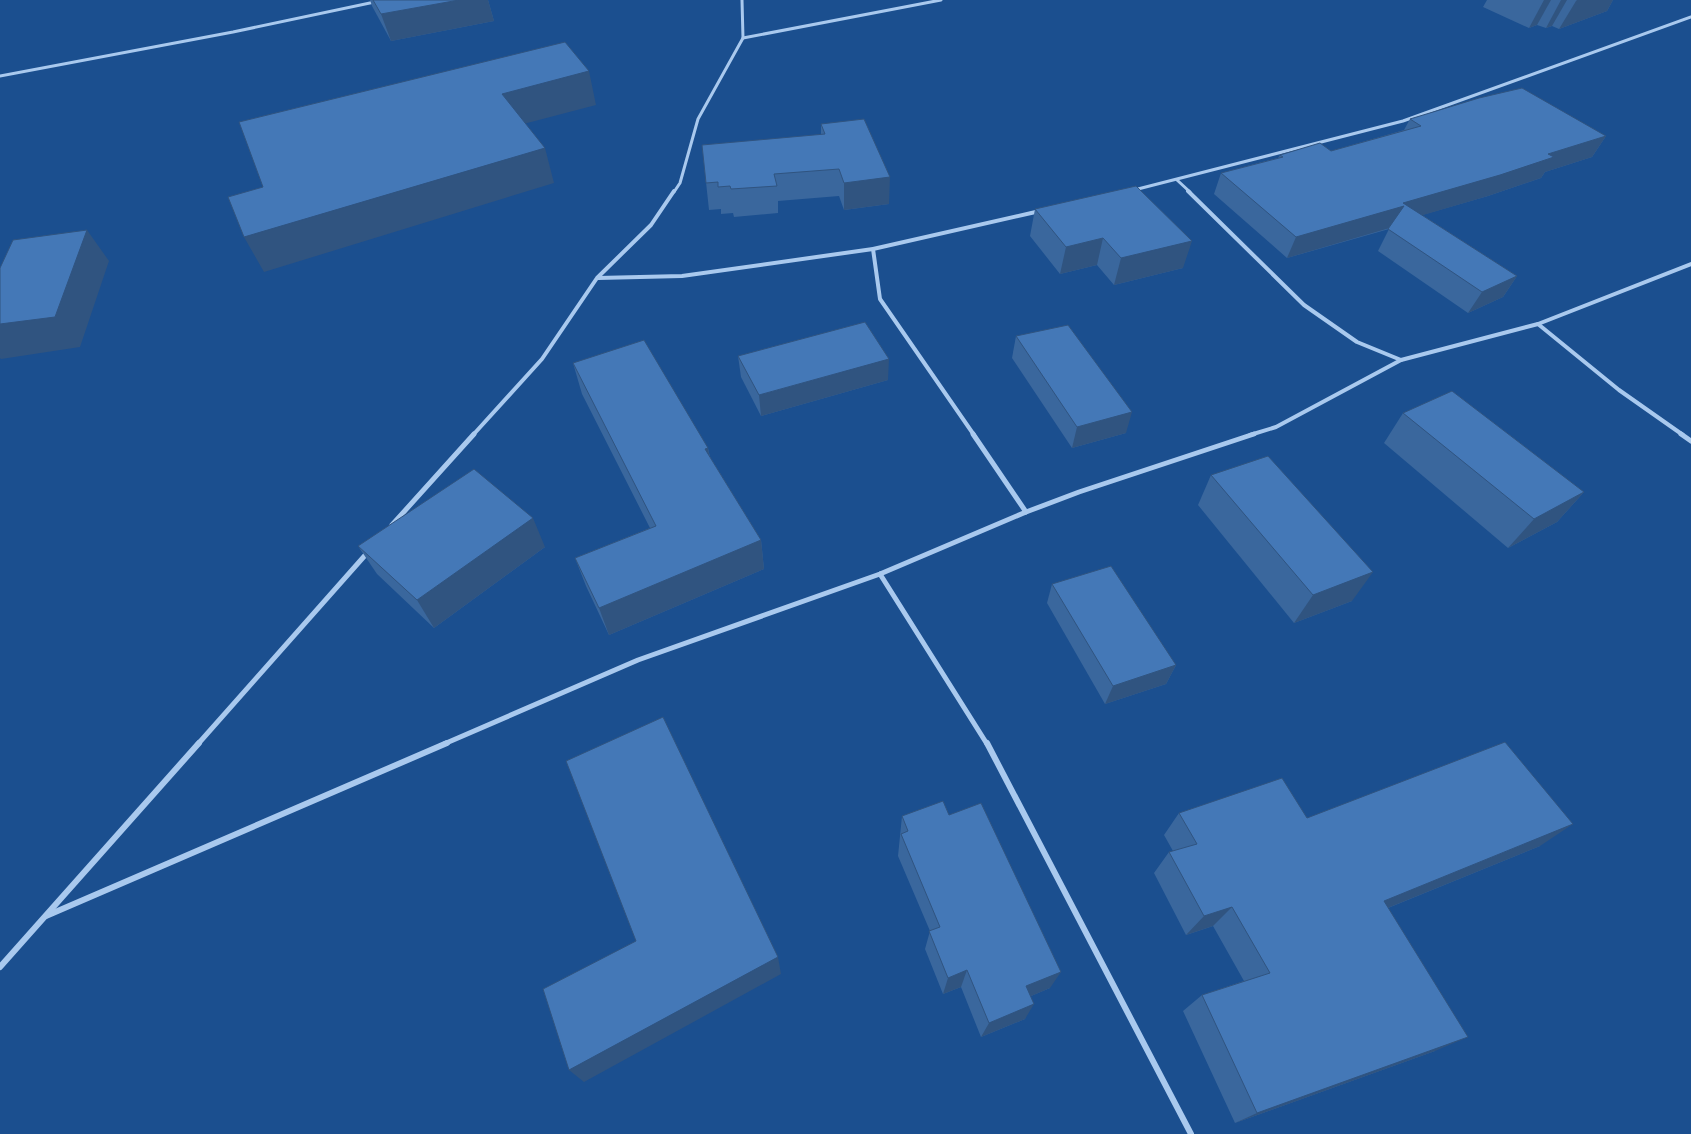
<svg xmlns="http://www.w3.org/2000/svg" width="1691" height="1134" font-family="'Noto Sans',sans-serif">
  <style>
    .lines { fill: none; stroke-linecap: round; stroke-linejoin: round }
    .street-far3 { stroke: #a9c9ee; stroke-width: 3 }
    .street-far2 { stroke: #a9c9ee; stroke-width: 4 }
    .street-far1 { stroke: #a9c9ee; stroke-width: 5 }
    .street { stroke: #a9c9ee; stroke-width: 6 }
    .wall { fill: #3a679d }
    .shaded-wall { fill: #305480 }
    .building { fill: #4478b7; stroke: #305480 }
  </style>
  <rect width="100%" height="100%" fill="#1b4f8f"/>
  <g class="lines">
    <g class="street-far3">
      <path d="M 743,38 L 941,0"/>
      <path d="M 0,76 L 233,32 L 384,0"/>
      <path d="M 1177,180 L 1190,192"/>
      <path d="M 1134,190 L 1403,121 L 1691,17"/>
      <path d="M 674,192 L 680,183 L 698,119 L 743,38 L 742,0"/>
    </g>
    <g class="street-far2">
      <path d="M 1188,191 L 1304,305 L 1357,342 L 1401,360"/>
      <path d="M 873,249 L 880,299 L 974,435"/>
      <path d="M 598,278 L 682,276 L 873,249 L 1040,211"/>
      <path d="M 1538,324 L 1619,390 L 1683,435"/>
      <path d="M 473,435 L 542,359 L 597,278 L 651,225 L 674,191"/>
      <path d="M 1250,435 L 1276,427 L 1401,360 L 1538,324 L 1691,264"/>
    </g>
    <g class="street-far1">
      <path d="M 973,434 L 1026,512"/>
      <path d="M 1681,434 L 1691,441"/>
      <path d="M 392,525 L 474,434"/>
      <path d="M 880,574 L 987,744"/>
      <path d="M 198,744 L 368,552"/>
      <path d="M 444,744 L 638,660 L 880,574 L 1026,512 L 1079,492 L 1254,434"/>
    </g>
    <g class="street">
      <path d="M 987,743 L 1191,1134"/>
      <path d="M 46,916 L 447,743"/>
      <path d="M 0,967 L 199,743"/>
    </g>
  </g>
  <g class="wall">
    <path d="M 370,0 L 488,0 L 494,21 L 391,41 L 372,6 Z"/>
    <path d="M 1487,0 L 1613,0 L 1607,11 L 1559,29 L 1552,26 L 1546,28 L 1537,25 L 1529,28 L 1483,7 Z"/>
    <path d="M 1410,119 L 1606,136 L 1592,157 L 1545,172 L 1541,178 L 1488,196 L 1422,215 L 1517,276 L 1503,297 L 1468,313 L 1378,251 L 1389,229 L 1287,258 L 1214,194 L 1221,173 L 1278,158 L 1280,155 L 1331,151 L 1404,130 Z"/>
    <path d="M 821,124 L 889,204 L 844,210 L 839,196 L 778,201 L 778,213 L 734,217 L 733,213 L 721,214 L 721,209 L 709,210 L 702,145 L 821,135 Z"/>
    <path d="M 1035,209 L 1183,268 L 1114,285 L 1097,265 L 1060,274 L 1030,236 Z"/>
    <path d="M 1016,336 L 1126,433 L 1072,448 L 1012,358 Z"/>
    <path d="M 738,356 L 888,380 L 761,416 L 741,377 Z"/>
    <path d="M 573,363 L 708,448 L 710,457 L 761,540 L 764,569 L 609,635 L 586,586 L 575,558 L 650,528 L 582,394 Z"/>
    <path d="M 1403,413 L 1584,492 L 1557,522 L 1508,548 L 1384,443 Z"/>
    <path d="M 1211,475 L 1352,601 L 1294,623 L 1198,505 Z"/>
    <path d="M 358,546 L 545,547 L 434,628 L 377,574 Z"/>
    <path d="M 1052,584 L 1176,665 L 1166,684 L 1105,704 L 1047,603 Z"/>
    <path d="M 1179,813 L 1307,818 L 1540,846 L 1388,908 L 1435,1051 L 1235,1123 L 1183,1011 L 1202,995 L 1244,981 L 1213,926 L 1186,935 L 1154,873 L 1169,852 L 1173,851 L 1164,835 Z"/>
    <path d="M 949,815 L 1050,988 L 1031,996 L 1025,1019 L 981,1037 L 961,987 L 943,994 L 925,949 L 930,931 L 898,856 L 902,816 Z"/>
  </g>
  <g class="shaded-wall">
    <path d="M 459,0 L 488,0 L 494,21 L 391,41 L 381,14 Z"/>
    <path d="M 1544,0 L 1551,0 L 1537,25 L 1529,28 Z"/>
    <path d="M 1561,0 L 1567,0 L 1552,26 L 1546,28 Z"/>
    <path d="M 1577,0 L 1613,0 L 1607,11 L 1559,29 L 1576,1 Z"/>
    <path d="M 589,71 L 596,105 L 512,127 L 502,94 Z"/>
    <path d="M 1606,136 L 1592,157 L 1545,172 L 1541,178 L 1488,196 L 1396,223 L 1393,227 L 1287,258 L 1296,237 L 1403,203 L 1548,154 Z"/>
    <path d="M 545,148 L 554,183 L 264,272 L 244,237 Z"/>
    <path d="M 890,177 L 889,204 L 844,210 L 844,183 Z"/>
    <path d="M 87,230 L 109,261 L 80,347 L 1,359 L 0,358 L 0,324 Z"/>
    <path d="M 1103,238 L 1097,265 L 1060,274 L 1066,247 Z"/>
    <path d="M 1192,241 L 1183,268 L 1114,285 L 1121,258 Z"/>
    <path d="M 1517,276 L 1503,297 L 1468,313 L 1482,292 Z"/>
    <path d="M 889,359 L 888,380 L 761,416 L 759,395 Z"/>
    <path d="M 1132,412 L 1126,433 L 1072,448 L 1077,427 Z"/>
    <path d="M 708,448 L 713,478 L 705,449 Z"/>
    <path d="M 1584,492 L 1557,522 L 1508,548 L 1534,519 Z"/>
    <path d="M 533,518 L 545,547 L 434,628 L 417,600 Z"/>
    <path d="M 761,540 L 764,569 L 609,635 L 599,608 Z"/>
    <path d="M 1373,572 L 1352,601 L 1294,623 L 1313,595 Z"/>
    <path d="M 1176,665 L 1166,684 L 1105,704 L 1113,686 Z"/>
    <path d="M 1573,824 L 1540,846 L 1358,920 L 1384,901 Z"/>
    <path d="M 1232,907 L 1213,926 L 1186,935 L 1204,916 Z"/>
    <path d="M 778,957 L 781,974 L 584,1082 L 569,1070 Z"/>
    <path d="M 967,970 L 961,987 L 943,994 L 948,978 Z"/>
    <path d="M 1061,972 L 1050,988 L 1017,1002 L 1026,986 Z"/>
    <path d="M 1034,1004 L 1025,1019 L 981,1037 L 989,1023 Z"/>
    <path d="M 1468,1037 L 1435,1051 L 1235,1123 L 1257,1113 Z"/>
  </g>
  <g class="building">
    <path d="M 373,0 L 459,0 L 381,14 Z"/>
    <path d="M 565,42 L 589,71 L 502,94 L 545,148 L 244,237 L 228,197 L 263,187 L 239,122 Z"/>
    <path d="M 1522,88 L 1606,136 L 1548,154 L 1554,157 L 1500,175 L 1403,203 L 1517,276 L 1482,292 L 1388,229 L 1404,206 L 1296,237 L 1221,173 L 1283,157 L 1280,155 L 1320,143 L 1331,151 L 1421,126 L 1410,119 L 1479,98 Z"/>
    <path d="M 864,119 L 890,177 L 844,183 L 839,169 L 774,174 L 777,186 L 731,189 L 730,186 L 718,187 L 718,182 L 706,183 L 702,145 L 825,134 L 821,124 Z"/>
    <path d="M 1136,186 L 1192,241 L 1121,258 L 1103,238 L 1066,247 L 1035,209 Z"/>
    <path d="M 87,230 L 55,317 L 0,324 L 0,268 L 13,240 Z"/>
    <path d="M 865,322 L 889,359 L 759,395 L 738,356 Z"/>
    <path d="M 1068,325 L 1132,412 L 1077,427 L 1016,336 Z"/>
    <path d="M 644,340 L 708,448 L 705,449 L 761,540 L 599,608 L 575,558 L 656,526 L 573,363 Z"/>
    <path d="M 1452,391 L 1584,492 L 1534,519 L 1403,413 Z"/>
    <path d="M 1268,456 L 1373,572 L 1313,595 L 1211,475 Z"/>
    <path d="M 474,469 L 533,518 L 417,600 L 358,546 Z"/>
    <path d="M 1111,566 L 1176,665 L 1113,686 L 1052,584 Z"/>
    <path d="M 663,717 L 778,957 L 569,1070 L 543,989 L 636,941 L 566,761 Z"/>
    <path d="M 1505,742 L 1573,824 L 1384,901 L 1468,1037 L 1257,1113 L 1202,995 L 1270,973 L 1232,907 L 1204,916 L 1169,852 L 1197,844 L 1179,813 L 1282,778 L 1307,818 Z"/>
    <path d="M 943,801 L 949,815 L 981,803 L 1061,972 L 1026,986 L 1034,1004 L 989,1023 L 967,970 L 948,978 L 929,931 L 940,927 L 901,834 L 908,831 L 902,816 Z"/>
  </g>
</svg>
